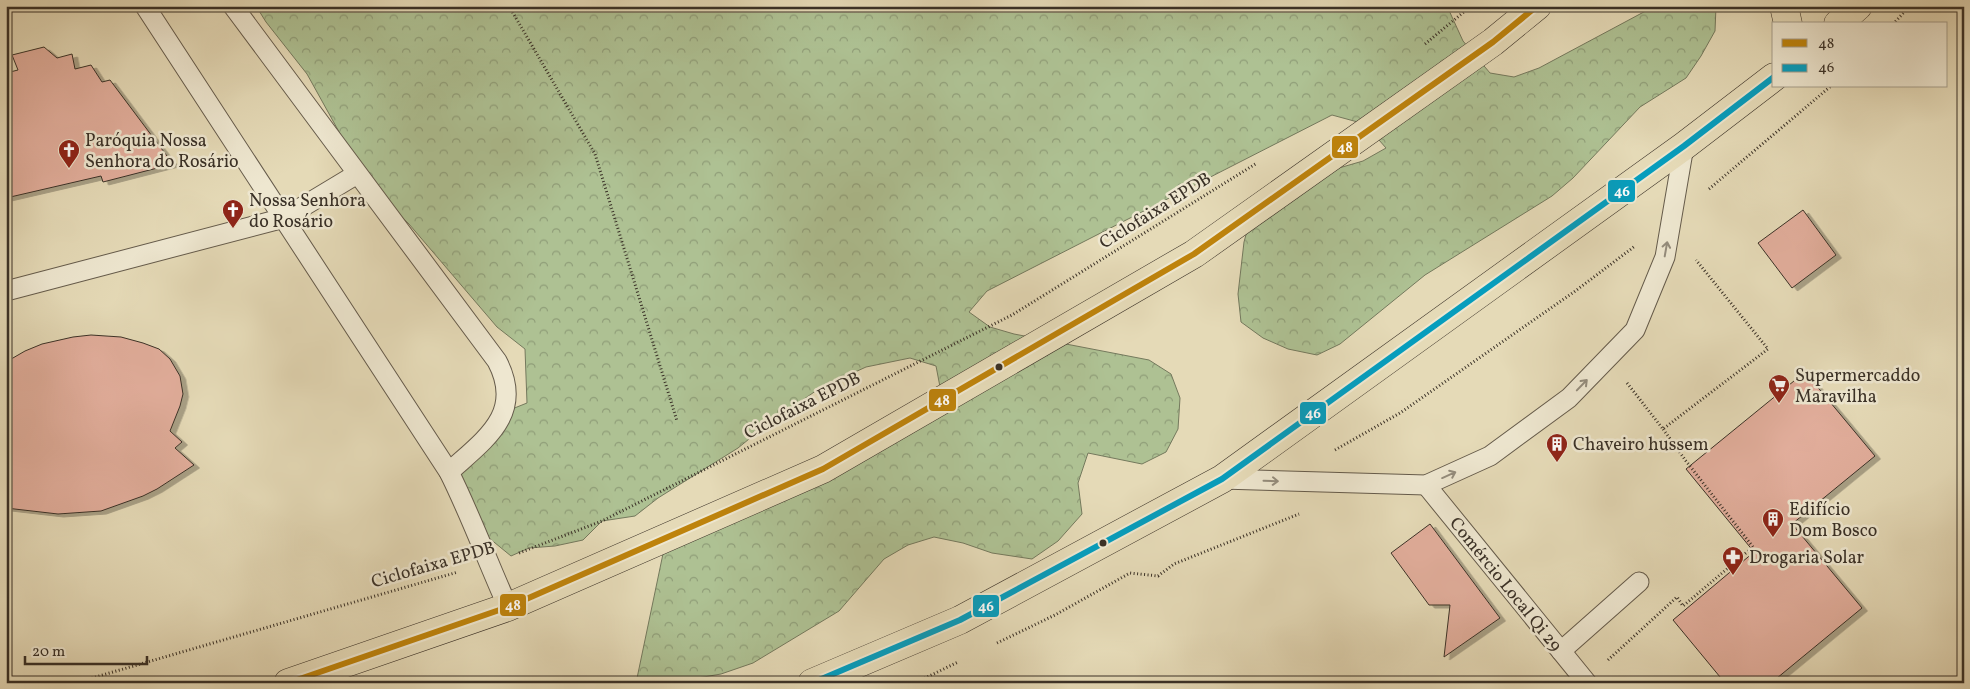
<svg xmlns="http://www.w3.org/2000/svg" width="1970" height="689" font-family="Vollkorn,serif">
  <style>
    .forest { fill: url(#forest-crowns); stroke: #74795d }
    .building { fill: #e2ae9c; stroke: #3a3127; filter: url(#shadow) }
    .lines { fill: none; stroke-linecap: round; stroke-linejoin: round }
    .lane-casing { stroke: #655b4b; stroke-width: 21 }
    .primary-casing { stroke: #3a3127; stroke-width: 29 }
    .path { stroke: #3a3127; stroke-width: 3; stroke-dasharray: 1 2.5; stroke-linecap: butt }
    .lane { stroke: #eee7d0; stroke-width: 19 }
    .primary { stroke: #e5dab7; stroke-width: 28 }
    .bus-1-casing { stroke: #eee7d0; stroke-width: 10 }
    .bus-2-casing { stroke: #eee7d0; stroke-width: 10 }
    .bus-1 { stroke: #be830c; stroke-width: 6 }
    .bus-2 { stroke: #069dbd; stroke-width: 6 }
    .oneway { stroke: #948c7c }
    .bus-dot { fill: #3a3127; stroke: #eee7d0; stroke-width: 2 }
    .labels { text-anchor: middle; stroke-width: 5; stroke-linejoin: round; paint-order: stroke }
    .poi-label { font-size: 18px; fill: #3a3127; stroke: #eee7d0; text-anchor: start }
    .street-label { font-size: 18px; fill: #3a3127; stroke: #eee7d0 }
    .line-badge { stroke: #eee7d0; stroke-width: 2 }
    .badge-label { font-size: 14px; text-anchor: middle; font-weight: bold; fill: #fff }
  </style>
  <defs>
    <pattern id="forest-crowns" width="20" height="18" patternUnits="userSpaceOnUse" patternTransform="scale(1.25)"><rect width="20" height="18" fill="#aec193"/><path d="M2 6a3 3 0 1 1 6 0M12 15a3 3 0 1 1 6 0" fill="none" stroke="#8f9d78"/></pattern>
    <filter id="shadow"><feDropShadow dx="5.5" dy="3" stdDeviation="0" flood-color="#0004"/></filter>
  </defs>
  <rect width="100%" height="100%" fill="#e5dab7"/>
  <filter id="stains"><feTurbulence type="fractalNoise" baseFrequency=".004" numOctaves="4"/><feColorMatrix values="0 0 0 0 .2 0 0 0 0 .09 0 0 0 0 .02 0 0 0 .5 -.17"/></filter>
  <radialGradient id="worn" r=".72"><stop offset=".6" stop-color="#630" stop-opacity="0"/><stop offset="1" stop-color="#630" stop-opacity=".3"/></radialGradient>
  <path class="forest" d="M 256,6 L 1447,6 L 1463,41 L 1490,73 L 1514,77 L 1539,68 L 1655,6 L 1716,6 L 1715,31 L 1701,56 L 1686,78 L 1640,107 L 1573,178 L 1552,196 L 1425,275 L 1340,344 L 1317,355 L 1288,349 L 1263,338 L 1241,322 L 1238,294 L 1244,242 L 1252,213 L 1301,179 L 1363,161 L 1386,148 L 1365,124 L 1332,115 L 987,291 L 969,312 L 990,327 L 1014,334 L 1149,360 L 1171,374 L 1180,398 L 1178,429 L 1166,452 L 1142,464 L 1088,453 L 1078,483 L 1082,514 L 1058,541 L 1032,559 L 992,553 L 963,543 L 934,537 L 908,545 L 884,559 L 839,611 L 753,663 L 721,674 L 669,683 L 636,683 L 664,549 L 859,461 L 909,435 L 927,415 L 941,392 L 936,366 L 910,358 L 866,367 L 820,388 L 765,426 L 738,448 L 658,498 L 635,516 L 602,521 L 583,540 L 555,546 L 529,548 L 511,556 L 456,511 L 462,497 L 449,472 L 502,413 L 527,403 L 525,349 L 497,327 L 409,224 L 357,174 L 348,148 L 307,74 L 266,22 Z"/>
  <g class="building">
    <path d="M 44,47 L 57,58 L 72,54 L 75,69 L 91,65 L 102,82 L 110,80 L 173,164 L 103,182 L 101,176 L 6,198 L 6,73 L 18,70 L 12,55 Z"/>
    <path d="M 1803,210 L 1836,255 L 1792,288 L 1758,243 Z"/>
    <path d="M 91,335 L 121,337 L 143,343 L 159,349 L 170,359 L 180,376 L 183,394 L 180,406 L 170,431 L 182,442 L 175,448 L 194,465 L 157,489 L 143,496 L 101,511 L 58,514 L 6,508 L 6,362 L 25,351 L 42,344 L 73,337 Z"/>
    <path d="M 1805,372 L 1875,456 L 1792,524 L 1862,608 L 1771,683 L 1725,683 L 1673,620 L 1754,552 L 1686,469 Z"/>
    <path d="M 1430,524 L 1500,618 L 1444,657 L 1450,605 L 1429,605 L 1391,553 Z"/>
  </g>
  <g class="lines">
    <g class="lane-casing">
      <g id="lane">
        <path d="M 145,6 L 449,472 C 471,516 488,563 508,607"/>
        <path d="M 233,6 L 497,361 C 525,414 484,440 449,472"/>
        <path d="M 6,291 L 284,218 L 357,174"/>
        <path d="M 1222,479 L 1426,485 L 1490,456 L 1569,398 L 1635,330 L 1665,257 L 1684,146"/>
        <path d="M 1426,485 L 1587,683"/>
        <path d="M 1561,651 L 1639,582"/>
      </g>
    </g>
    <g class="primary-casing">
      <g id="primary">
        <path d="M 1784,6 L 1788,24"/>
        <path d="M 1838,24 L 1858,6"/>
        <path d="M 288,683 L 508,607 L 823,469 L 1194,254 L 1493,42 L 1537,6"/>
        <path d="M 812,683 L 960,620 L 1222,479 L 1684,146 L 1774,77"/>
      </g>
    </g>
    <g class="path">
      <path d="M 509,6 L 595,154 L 677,421"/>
      <path d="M 1893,24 L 1910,6"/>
      <path d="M 1425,44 L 1471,6"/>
      <path d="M 1709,189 L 1831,86"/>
      <path d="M 1627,383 L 1663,429 L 1768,349 L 1696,260"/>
      <path d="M 1335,450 L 1400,413 L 1574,292 L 1635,246"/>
      <path d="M 519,553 L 602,521 L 1012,315 L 1257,163"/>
      <path d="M 997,643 L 1055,615 L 1130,573 L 1158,576 L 1174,564 L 1299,514"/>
      <path d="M 1608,660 L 1677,597 L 1683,606 L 1753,547 L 1686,461 L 1663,429"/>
      <path d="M 75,683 L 458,572"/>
      <path d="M 915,683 L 958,662"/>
    </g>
    <use href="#lane" class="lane"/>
    <use href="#primary" class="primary"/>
    <g class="bus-1-casing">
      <path id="bus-1" d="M 288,683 L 508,607 L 823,469 L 1194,254 L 1493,42 L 1537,6"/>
    </g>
    <g class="bus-2-casing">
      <path id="bus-2" d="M 812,683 L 960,620 L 1222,479 L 1684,146 L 1774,77"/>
    </g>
    <use href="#bus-1" class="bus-1"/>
    <use href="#bus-2" class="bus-2"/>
  </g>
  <defs><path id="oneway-shaft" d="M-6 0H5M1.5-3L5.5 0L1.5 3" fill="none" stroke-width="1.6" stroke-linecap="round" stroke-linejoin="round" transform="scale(1.25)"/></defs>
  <g class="oneway">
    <use href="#oneway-shaft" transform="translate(1666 249) rotate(-80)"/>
    <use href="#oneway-shaft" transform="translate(1582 385) rotate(-46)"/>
    <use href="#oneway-shaft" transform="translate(1449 475) rotate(-24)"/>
    <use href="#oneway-shaft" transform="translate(1271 481) rotate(2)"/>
  </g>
  <defs>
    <g id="church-pin" transform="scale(1.125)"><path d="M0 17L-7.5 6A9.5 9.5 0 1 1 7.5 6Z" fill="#8f2418" stroke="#eee7d0"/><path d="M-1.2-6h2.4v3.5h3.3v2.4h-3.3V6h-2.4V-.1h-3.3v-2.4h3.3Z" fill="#fff"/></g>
    <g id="supermarket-pin" transform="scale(1.125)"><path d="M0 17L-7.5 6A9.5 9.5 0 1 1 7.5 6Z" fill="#8f2418" stroke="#eee7d0"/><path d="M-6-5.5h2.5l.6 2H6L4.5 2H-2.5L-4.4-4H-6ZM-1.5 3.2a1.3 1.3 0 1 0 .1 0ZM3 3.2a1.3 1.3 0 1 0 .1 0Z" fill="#fff"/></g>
    <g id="building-pin" transform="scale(1.125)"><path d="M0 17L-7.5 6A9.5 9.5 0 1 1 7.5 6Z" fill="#8f2418" stroke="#eee7d0"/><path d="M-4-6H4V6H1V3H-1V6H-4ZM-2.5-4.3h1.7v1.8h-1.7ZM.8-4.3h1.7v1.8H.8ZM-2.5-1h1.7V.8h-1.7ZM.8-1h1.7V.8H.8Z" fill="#fff"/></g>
    <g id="pharmacy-pin" transform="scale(1.125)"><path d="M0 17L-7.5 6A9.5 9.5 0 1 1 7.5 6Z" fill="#8f2418" stroke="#eee7d0"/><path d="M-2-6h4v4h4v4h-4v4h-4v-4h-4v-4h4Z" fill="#fff"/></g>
  </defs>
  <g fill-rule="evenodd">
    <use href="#church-pin" x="69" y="150"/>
    <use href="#church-pin" x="233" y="210"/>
    <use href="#supermarket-pin" x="1779" y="385"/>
    <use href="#building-pin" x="1557" y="444"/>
    <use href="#building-pin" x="1773" y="519"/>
    <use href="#pharmacy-pin" x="1733" y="557"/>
  </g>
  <g class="bus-dot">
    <circle cx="999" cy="367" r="4.5"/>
    <circle cx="1103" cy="543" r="4.5"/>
  </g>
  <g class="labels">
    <g class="poi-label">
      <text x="85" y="146">Paróquia Nossa<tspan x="85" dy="21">Senhora do Rosário</tspan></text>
      <text x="249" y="206">Nossa Senhora<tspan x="249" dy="21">do Rosário</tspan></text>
      <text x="1795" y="381">Supermercaddo<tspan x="1795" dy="21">Maravilha</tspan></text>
      <text x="1573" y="450">Chaveiro hussem</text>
      <text x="1789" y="515">Edifício<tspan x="1789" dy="21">Dom Bosco</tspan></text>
      <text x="1749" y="563">Drogaria Solar</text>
    </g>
    <g class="street-label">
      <text transform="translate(1155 210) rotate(-32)" y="6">Ciclofaixa EPDB</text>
      <text transform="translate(802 405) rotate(-27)" y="6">Ciclofaixa EPDB</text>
      <text transform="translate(433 564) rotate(-16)" y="6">Ciclofaixa EPDB</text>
      <text transform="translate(1506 584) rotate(51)" y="6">Comércio Local Qi 29</text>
    </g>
  </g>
  <g class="line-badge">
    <rect x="1331" y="135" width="28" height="24" rx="5" fill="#be830c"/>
    <rect x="1607" y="179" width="29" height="24" rx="5" fill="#069dbd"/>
    <rect x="928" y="388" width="29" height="24" rx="5" fill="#be830c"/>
    <rect x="1299" y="401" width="28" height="24" rx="5" fill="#069dbd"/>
    <rect x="499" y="593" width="28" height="24" rx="5" fill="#be830c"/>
    <rect x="972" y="594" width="28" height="24" rx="5" fill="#069dbd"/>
  </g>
  <g class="badge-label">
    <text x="1345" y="152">48</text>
    <text x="1622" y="196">46</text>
    <text x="942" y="405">48</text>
    <text x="1313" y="418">46</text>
    <text x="513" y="610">48</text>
    <text x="986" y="611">46</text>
  </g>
  <rect width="1970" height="689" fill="none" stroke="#e5dab7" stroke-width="25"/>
  <rect x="8" y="8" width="1955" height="674" fill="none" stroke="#3a3127" stroke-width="2.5"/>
  <rect x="12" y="12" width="1945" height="664" fill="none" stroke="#3a3127"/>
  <rect x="1772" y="22" width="175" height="65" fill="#eee7d0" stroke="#a69e8c"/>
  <rect x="1782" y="39" width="25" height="8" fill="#be830c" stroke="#a69e8c"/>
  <text x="1818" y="48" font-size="15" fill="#3a3127">48</text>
  <rect x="1782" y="64" width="25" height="8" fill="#069dbd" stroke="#a69e8c"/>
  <text x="1818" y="72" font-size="15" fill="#3a3127">46</text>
  <path d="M25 656v8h122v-8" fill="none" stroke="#3a3127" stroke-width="2.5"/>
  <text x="32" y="656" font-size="15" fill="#3a3127" stroke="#eee7d0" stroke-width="4" paint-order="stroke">20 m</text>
  <rect width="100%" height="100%" filter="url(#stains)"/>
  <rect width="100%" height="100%" fill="url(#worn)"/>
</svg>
